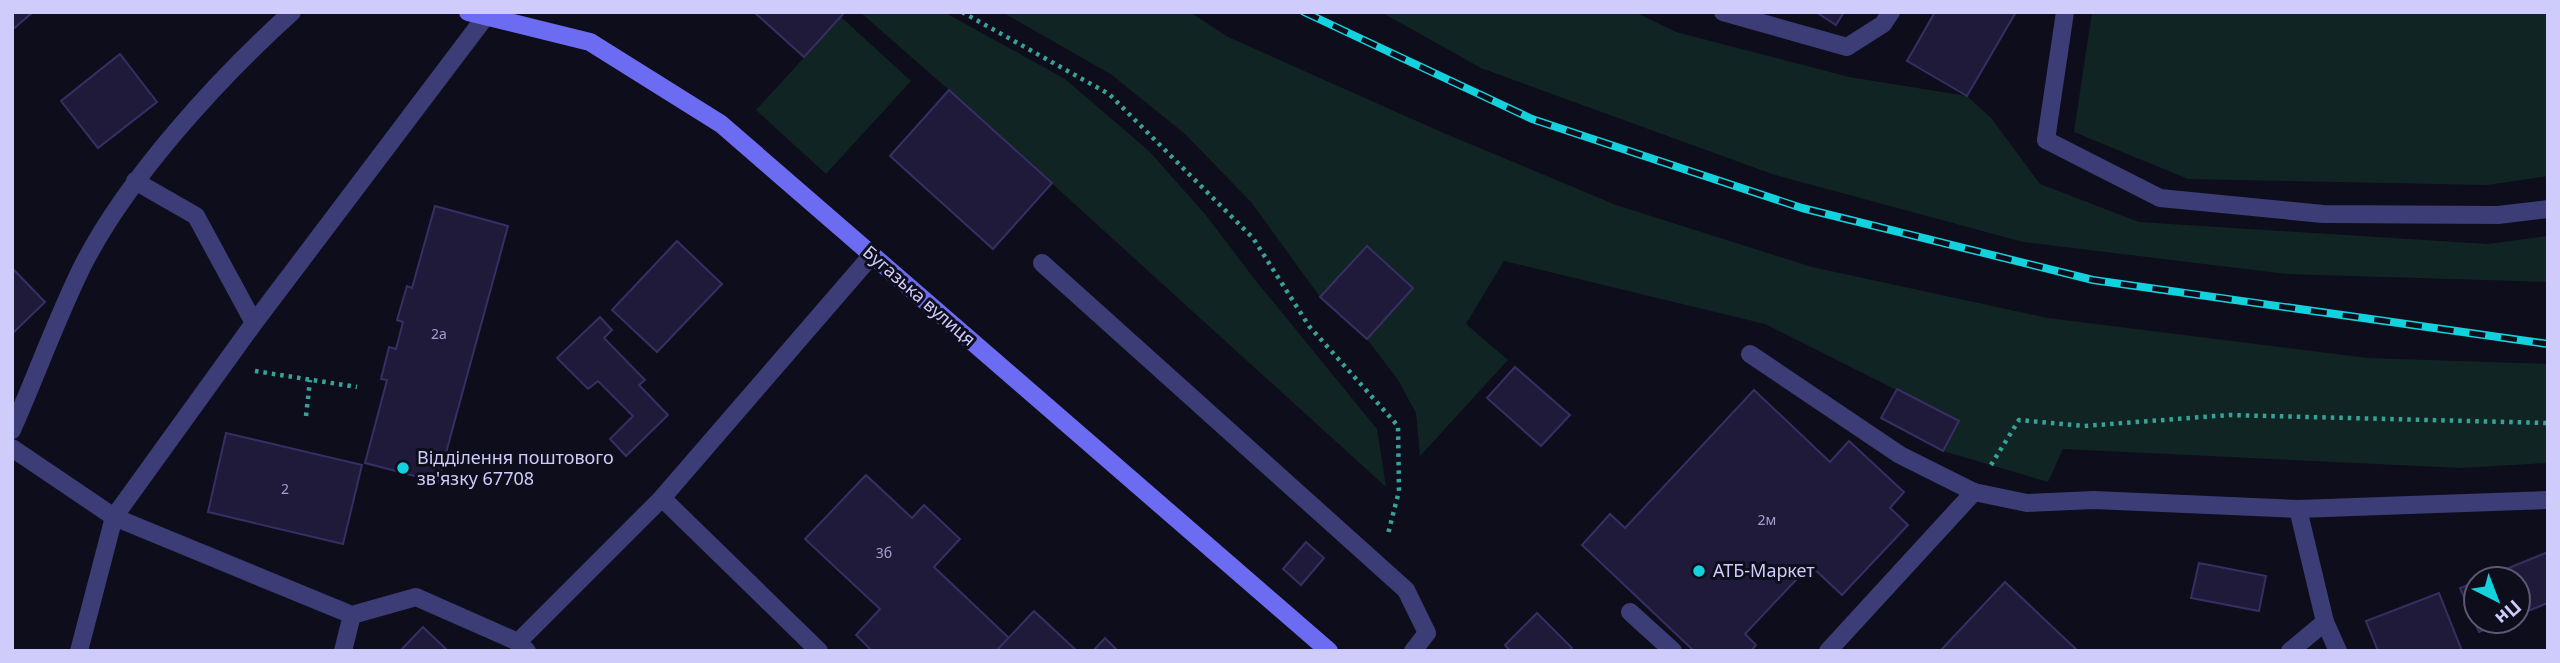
<svg xmlns="http://www.w3.org/2000/svg" width="2560" height="663" font-family="'Noto Sans',sans-serif">
  <style>
    .green { fill: #102423 }
    .building { fill: #201a3a; stroke: #372e64; stroke-width: 2 }
    .lines { fill: none; stroke-linecap: round; stroke-linejoin: round }
    .path { stroke: #37a398; stroke-width: 4.5; stroke-dasharray: 3.5 5; stroke-linecap: butt }
    .lane { stroke: #3c3c76; stroke-width: 18 }
    .street { stroke: #3c3c76; stroke-width: 18 }
    .secondary { stroke: #6b6cf2; stroke-width: 18 }
    .rail-casing { stroke: #14d1de; stroke-width: 8 }
    .rail { stroke: #0e0d1b; stroke-width: 5; stroke-dasharray: 16; stroke-linecap: butt }
    .poi-dot { fill: #14d1de; stroke: #0e0d1b; stroke-width: 2.5 }
    .labels { text-anchor: middle; stroke-width: 6; stroke-linejoin: round; paint-order: stroke }
    .number-label { font-size: 14px; fill: #a39fca }
    .street-label { font-size: 18px; fill: #cfcbfa; stroke: #0e0d1b }
    .poi-label { font-size: 18px; fill: #cfcbfa; stroke: #0e0d1b; text-anchor: start }
  </style>
  <rect width="100%" height="100%" fill="#0e0d1b"/>
  <g class="green">
    <path d="M 860,12 L 944,12 L 1065,79 L 1149,151 L 1205,214 L 1256,281 L 1377,429 L 1386,487 L 949,90 Z"/>
    <path d="M 1002,12 L 1190,12 L 1228,37 L 1439,131 L 1616,205 L 1812,267 L 2048,318 L 2368,358 L 2548,364 L 2548,463 L 2461,468 L 2063,449 L 2048,482 L 1943,451 L 1958,421 L 1765,324 L 1504,261 L 1466,324 L 1508,360 L 1420,456 L 1416,413 L 1398,380 L 1367,339 L 1320,297 L 1251,202 L 1185,134 L 1112,75 Z"/>
    <path d="M 1381,12 L 1635,12 L 1676,32 L 1849,77 L 1967,96 L 1992,119 L 2040,184 L 2139,222 L 2488,244 L 2548,236 L 2548,282 L 2287,274 L 2023,242 L 1772,174 L 1481,68 Z"/>
    <path d="M 2092,12 L 2548,12 L 2548,176 L 2487,185 L 2188,179 L 2074,132 Z"/>
    <path d="M 841,17 L 911,81 L 826,174 L 756,110 Z"/>
  </g>
  <g class="building">
    <path d="M 12,12 L 33,12 L 12,30 Z"/>
    <path d="M 754,12 L 845,12 L 804,57 Z"/>
    <path d="M 1816,12 L 1844,12 L 1836,25 Z"/>
    <path d="M 1935,12 L 2016,12 L 1967,96 L 1907,61 Z"/>
    <path d="M 120,54 L 157,102 L 98,148 L 61,101 Z"/>
    <path d="M 949,90 L 1052,183 L 993,249 L 890,156 Z"/>
    <path d="M 435,206 L 508,226 L 438,482 L 365,463 L 387,380 L 381,379 L 389,347 L 396,349 L 403,322 L 397,320 L 407,286 L 412,288 Z"/>
    <path d="M 677,241 L 722,284 L 657,352 L 612,310 Z"/>
    <path d="M 1367,246 L 1413,288 L 1367,339 L 1320,297 Z"/>
    <path d="M 14,270 L 45,302 L 12,334 L 12,271 Z"/>
    <path d="M 600,317 L 612,330 L 604,338 L 645,380 L 639,385 L 668,415 L 626,456 L 610,439 L 633,416 L 598,381 L 588,389 L 557,358 Z"/>
    <path d="M 1515,367 L 1570,415 L 1541,446 L 1487,398 Z"/>
    <path d="M 1897,389 L 1959,421 L 1943,451 L 1881,418 Z"/>
    <path d="M 1754,390 L 1830,462 L 1849,441 L 1904,492 L 1890,508 L 1908,525 L 1842,595 L 1810,565 L 1745,634 L 1756,645 L 1751,651 L 1694,651 L 1582,545 L 1610,514 L 1625,528 Z"/>
    <path d="M 226,433 L 362,465 L 343,544 L 208,512 Z"/>
    <path d="M 866,475 L 912,518 L 924,505 L 960,539 L 934,567 L 1009,638 L 996,651 L 872,651 L 856,635 L 880,609 L 805,539 Z"/>
    <path d="M 1306,542 L 1324,558 L 1301,585 L 1283,569 Z"/>
    <path d="M 2548,552 L 2548,603 L 2518,615 L 2518,579 L 2482,579 Z"/>
    <path d="M 2199,563 L 2266,576 L 2259,611 L 2191,598 Z"/>
    <path d="M 2005,582 L 2078,651 L 1940,651 Z"/>
    <path d="M 2476,582 L 2476,621 L 2504,621 L 2479,632 L 2460,588 Z"/>
    <path d="M 2439,593 L 2462,651 L 2378,651 L 2366,621 Z"/>
    <path d="M 1034,611 L 1077,651 L 996,651 Z"/>
    <path d="M 1537,613 L 1572,648 L 1569,651 L 1510,651 L 1505,645 Z"/>
    <path d="M 423,627 L 448,651 L 400,651 Z"/>
    <path d="M 1105,638 L 1118,651 L 1093,651 Z"/>
  </g>
  <g class="lines">
    <g class="path">
      <path d="M 962,12 L 1109,94 L 1253,238 L 1309,326 L 1398,426 L 1399,491 L 1388,534"/>
      <path d="M 255,371 L 357,387"/>
      <path d="M 306,416 L 310,380"/>
      <path d="M 1991,465 L 2019,420 L 2084,426 L 2229,415 L 2548,423"/>
    </g>
    <g class="lane">
      <path d="M 1723,12 L 1847,47 L 1883,24 L 1891,12"/>
      <path d="M 2046,140 L 2065,12"/>
      <path d="M 135,181 L 196,216 L 254,323"/>
      <path d="M 1042,263 L 1406,590 L 1427,633 L 1413,651"/>
      <path d="M 1750,354 L 1900,455 L 1974,492 L 2027,503 L 2094,500 L 2298,509 L 2548,500"/>
      <path d="M 12,430 C 36,376 56,320 82,267 C 127,178 218,79 292,12"/>
      <path d="M 12,448 L 114,517 L 352,615 L 416,597 L 518,642 L 527,651"/>
      <path d="M 662,498 L 819,651"/>
      <path d="M 2298,509 L 2325,622 L 2338,651"/>
      <path d="M 1630,612 L 1673,651"/>
      <path d="M 518,642 L 662,498 L 872,255"/>
      <path d="M 79,651 L 114,517 L 254,323 L 486,16"/>
      <path d="M 343,651 L 352,615"/>
      <path d="M 1828,651 L 1974,492"/>
      <path d="M 2290,651 L 2325,622"/>
    </g>
    <path class="street" d="M 2046,140 L 2160,198 L 2323,214 L 2498,215 L 2548,209"/>
    <path class="secondary" d="M 468,12 L 590,42 L 721,124 L 1329,651"/>
    <g class="rail-casing">
      <path id="rail" d="M 1304,12 L 1532,119 L 1802,208 L 2093,280 L 2548,344"/>
    </g>
    <use href="#rail" class="rail"/>
  </g>
  <g class="poi-dot">
    <circle cx="403" cy="468" r="7"/>
    <circle cx="1699" cy="571" r="7"/>
  </g>
  <g class="labels">
    <g class="number-label">
      <text x="439" y="339">2а</text>
      <text x="285" y="494">2</text>
      <text x="1767" y="525">2м</text>
      <text x="884" y="558">3б</text>
    </g>
    <g class="street-label">
      <text transform="translate(919 296) rotate(41)" y="6">Бугазька вулиця</text>
    </g>
    <g class="poi-label">
      <text x="417" y="464">Відділення поштового<tspan x="417" dy="21">зв'язку 67708</tspan></text>
      <text x="1713" y="577">АТБ-Маркет</text>
    </g>
  </g>
  <rect width="2560" height="663" fill="none" stroke="#cfcbfa" stroke-width="28"/>
  <g transform="translate(2497 600) rotate(138)"><circle r="33" fill="#0e0d1b" stroke="#5b5974" stroke-width="2"/>
  <path d="M0-5L12 26L0 18L-12 26Z" fill="#14d1de"/>
  <text y="-10" font-size="19" font-weight="bold" text-anchor="middle" fill="#cfcbfa">Пн</text>
  </g>
</svg>
